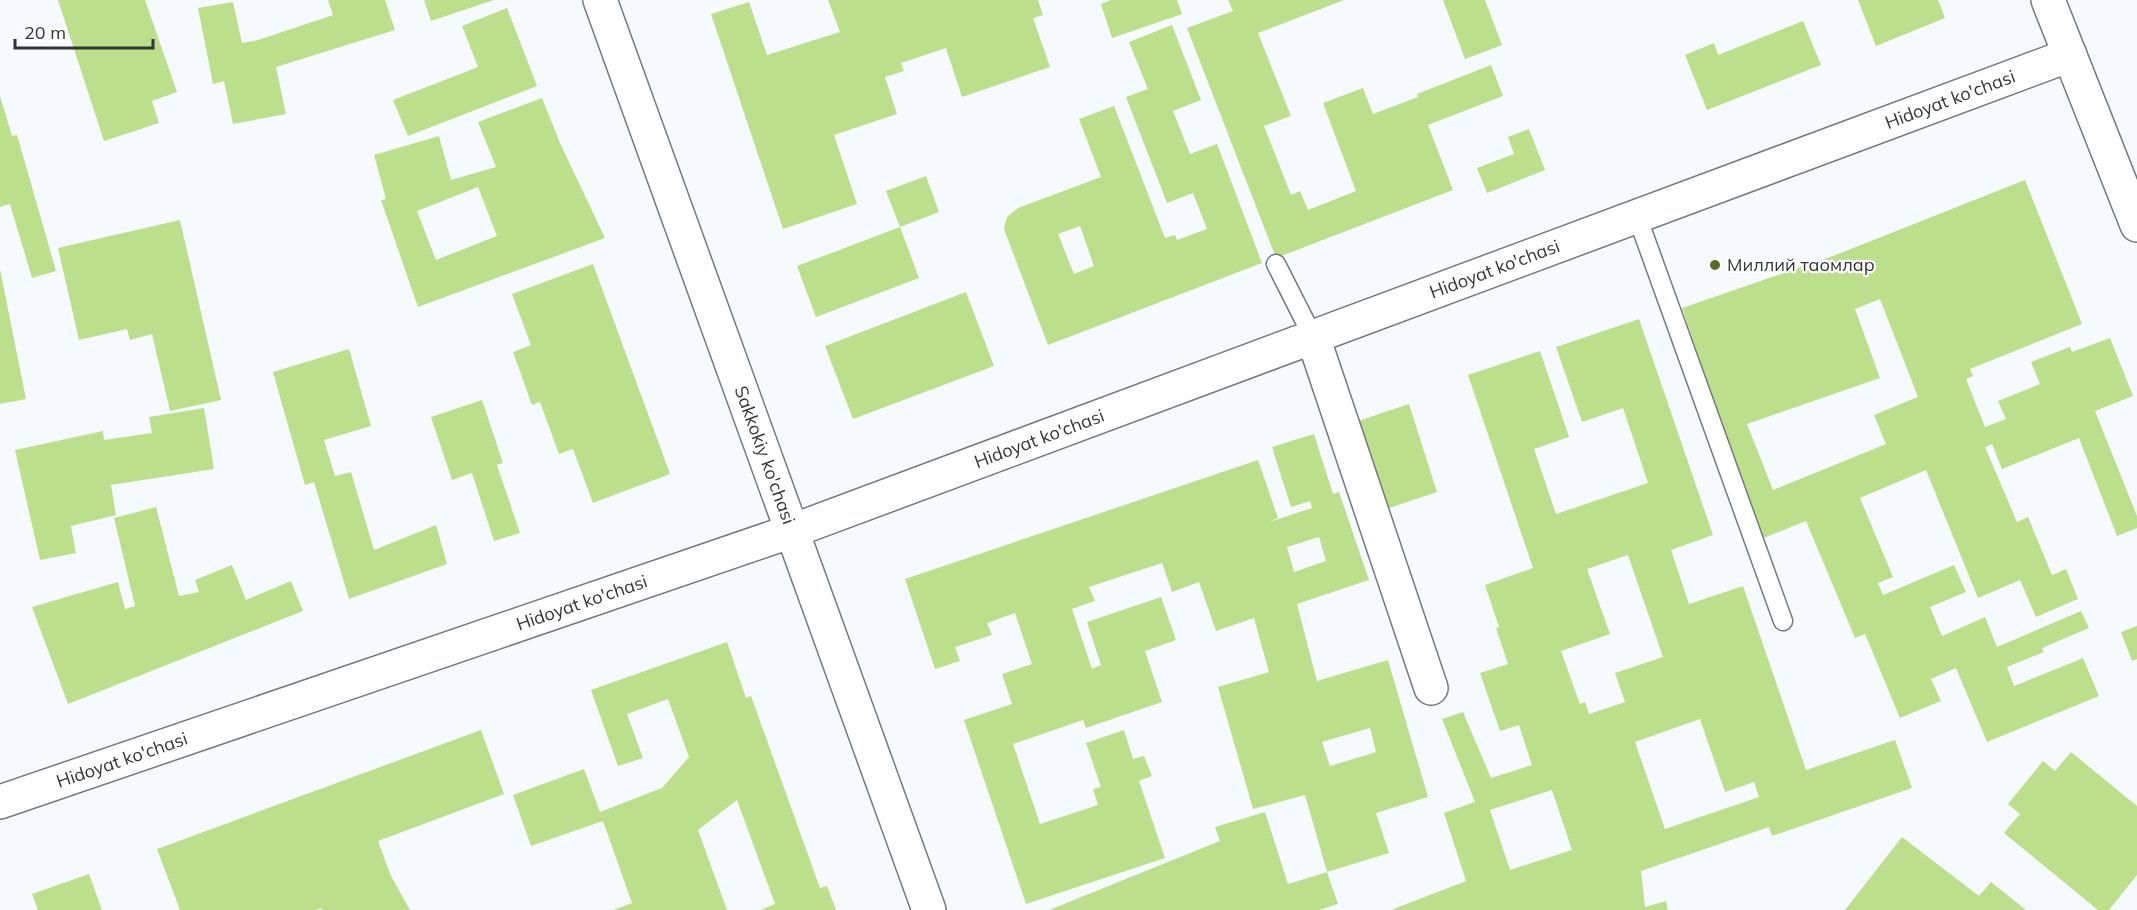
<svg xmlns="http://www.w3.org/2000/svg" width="2137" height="910" font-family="Mulish,sans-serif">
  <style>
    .building { fill: #bcdf8b; fill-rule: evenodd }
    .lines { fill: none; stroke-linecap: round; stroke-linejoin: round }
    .service-casing { stroke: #75797e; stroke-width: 21 }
    .minor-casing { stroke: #75797e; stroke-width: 36 }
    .tertiary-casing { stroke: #75797e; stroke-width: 36 }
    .secondary-casing { stroke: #75797e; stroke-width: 36 }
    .service { stroke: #fff; stroke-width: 18 }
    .minor { stroke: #fff; stroke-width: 33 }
    .tertiary { stroke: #fff; stroke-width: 33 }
    .secondary { stroke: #fff; stroke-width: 33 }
    .poi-dot { fill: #536f23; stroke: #fff; stroke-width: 2 }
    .labels { text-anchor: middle; stroke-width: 4.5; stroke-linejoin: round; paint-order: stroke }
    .street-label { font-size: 18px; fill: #323436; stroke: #fff }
    .poi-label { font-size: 18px; fill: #323436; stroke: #fff; text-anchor: start }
  </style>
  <rect width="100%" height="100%" fill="#f6fafe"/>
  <g class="building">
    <path d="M 58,0 L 145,0 L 177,92 L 152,101 L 159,123 L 104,141 Z"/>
    <path d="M 328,0 L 385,0 L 395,30 L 276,67 L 286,114 L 233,124 L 224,81 L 213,84 L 198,8 L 233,2 L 242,43 L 258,40 L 333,15 Z"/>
    <path d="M 424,0 L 494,0 L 431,21 Z"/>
    <path d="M 828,0 L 1038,0 L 1043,15 L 1033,18 L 1050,67 L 962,97 L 946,48 L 901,63 L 904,71 L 885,77 L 897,114 L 834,135 L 857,204 L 783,229 L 711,14 L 749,2 L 767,55 L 840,32 Z"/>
    <path d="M 1111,0 L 1177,0 L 1182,14 L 1112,38 L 1101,4 Z"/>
    <path d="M 1228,0 L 1344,0 L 1258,33 L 1291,116 L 1264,126 L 1291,195 L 1300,191 L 1308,210 L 1356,191 L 1323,103 L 1363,88 L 1373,114 L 1418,97 L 1417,94 L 1491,65 L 1503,96 L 1428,125 L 1453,190 L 1276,258 L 1187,28 L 1233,11 Z"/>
    <path d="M 1443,0 L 1485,0 L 1502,45 L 1465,59 Z"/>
    <path d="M 1858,0 L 1938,0 L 1945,18 L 1876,46 Z"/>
    <path d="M 507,8 L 537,86 L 408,136 L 393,100 L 478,67 L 462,26 Z"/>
    <path d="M 1803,21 L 1821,65 L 1707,110 L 1685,55 L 1714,43 L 1718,55 Z"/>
    <path d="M 1172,25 L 1201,100 L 1173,111 L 1190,154 L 1217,144 L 1262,263 L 1048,345 L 1004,229 L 1007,217 L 1018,208 L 1101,177 L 1079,119 L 1114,106 L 1165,238 L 1175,235 L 1177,240 L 1207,229 L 1193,193 L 1167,203 L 1126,97 L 1148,89 L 1129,42 ZM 1080,226 L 1094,266 L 1074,274 L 1058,234 Z"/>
    <path d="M 0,96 L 12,136 L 17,135 L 56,271 L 32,278 L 10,204 L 0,207 Z"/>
    <path d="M 542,98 L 560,143 L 605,238 L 418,307 L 381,200 L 386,199 L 374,155 L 439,136 L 451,180 L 496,167 L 478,122 ZM 478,187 L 497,236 L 436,260 L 417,211 Z"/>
    <path d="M 1529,129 L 1545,170 L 1487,193 L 1477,168 L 1514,154 L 1508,137 Z"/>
    <path d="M 926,176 L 939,212 L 900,227 L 886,191 Z"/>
    <path d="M 2025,180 L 2082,324 L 1970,369 L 1973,376 L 1966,379 L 1985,427 L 2006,419 L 1998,401 L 2040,384 L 2031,362 L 2070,347 L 2072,352 L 2110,338 L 2133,396 L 2095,411 L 2137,516 L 2137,528 L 2117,536 L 2079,438 L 2002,469 L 1992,444 L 1985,447 L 2017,522 L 2028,517 L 2052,575 L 2066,569 L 2078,599 L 2036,617 L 2020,580 L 1978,598 L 1926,470 L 1860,498 L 1893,577 L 1878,583 L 1883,595 L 1954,565 L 1966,592 L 1930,607 L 1942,636 L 1985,617 L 1997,647 L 2081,611 L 2089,628 L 2042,648 L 2044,652 L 2007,667 L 2014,686 L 2083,658 L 2099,696 L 1987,742 L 1956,668 L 1931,679 L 1941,701 L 1900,718 L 1865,634 L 1855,638 L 1806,521 L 1761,539 L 1682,308 L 1833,256 ZM 1880,299 L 1918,397 L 1874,415 L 1886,444 L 1773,490 L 1747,424 L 1880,378 L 1855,309 Z"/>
    <path d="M 180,220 L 221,400 L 170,411 L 152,334 L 130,340 L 127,329 L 79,340 L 58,248 Z"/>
    <path d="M 900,227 L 919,278 L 816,317 L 797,266 Z"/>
    <path d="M 593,264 L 670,474 L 593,503 L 573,449 L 559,454 L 540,402 L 532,405 L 513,352 L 531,345 L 512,294 Z"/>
    <path d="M 0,269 L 26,399 L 0,404 Z"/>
    <path d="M 966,292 L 994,366 L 853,419 L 825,346 Z"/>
    <path d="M 1639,319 L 1713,535 L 1671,550 L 1689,604 L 1743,586 L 1806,770 L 1895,740 L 1912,788 L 1772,836 L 1769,827 L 1641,871 L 1645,907 L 1666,901 L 1668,910 L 1391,910 L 1466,881 L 1444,813 L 1475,802 L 1442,719 L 1463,712 L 1491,778 L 1532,765 L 1519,725 L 1500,731 L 1480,673 L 1508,664 L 1496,628 L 1499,627 L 1485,585 L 1533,568 L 1468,375 L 1540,351 L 1569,437 L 1534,449 L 1556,514 L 1648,483 L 1623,408 L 1582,422 L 1556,347 ZM 1628,555 L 1663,657 L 1615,673 L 1625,702 L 1589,714 L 1585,702 L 1580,704 L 1561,651 L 1610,634 L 1587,569 ZM 1700,719 L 1725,792 L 1754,782 L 1759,797 L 1665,829 L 1635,742 ZM 1552,790 L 1572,850 L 1510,870 L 1490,810 Z"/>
    <path d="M 349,349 L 371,426 L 324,440 L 335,476 L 351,472 L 374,550 L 436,525 L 447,564 L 349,599 L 314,482 L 305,485 L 273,372 Z"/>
    <path d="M 482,400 L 503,463 L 497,465 L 520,533 L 494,541 L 472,473 L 452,480 L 431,417 Z"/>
    <path d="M 1409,404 L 1437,492 L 1383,510 L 1355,422 Z"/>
    <path d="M 204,408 L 214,469 L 111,485 L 116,515 L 71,526 L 76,553 L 40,560 L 15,450 L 103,431 L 104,440 L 152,433 L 149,417 Z"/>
    <path d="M 1314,434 L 1333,494 L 1339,492 L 1369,580 L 1297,604 L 1317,681 L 1388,660 L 1428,797 L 1376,813 L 1389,853 L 1327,872 L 1305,795 L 1253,809 L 1218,687 L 1269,672 L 1254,618 L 1216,631 L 1199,582 L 1172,592 L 1162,563 L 1089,587 L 1095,601 L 1072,609 L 1092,669 L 1101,665 L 1087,622 L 1161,597 L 1176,640 L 1145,651 L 1162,702 L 1086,728 L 1083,720 L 1013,744 L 1040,824 L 1098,805 L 1093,789 L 1101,787 L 1086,743 L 1124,730 L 1133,759 L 1144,756 L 1152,776 L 1139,781 L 1165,858 L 1026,904 L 964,720 L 1012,704 L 1002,674 L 1032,664 L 1015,613 L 987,623 L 992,635 L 955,647 L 960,661 L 935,669 L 905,579 L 1258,460 L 1278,518 L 1269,522 L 1312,508 L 1310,501 L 1291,507 L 1272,447 ZM 1319,537 L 1326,561 L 1294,572 L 1287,547 ZM 1370,728 L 1376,752 L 1330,766 L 1322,742 Z"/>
    <path d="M 156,507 L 179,596 L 199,592 L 195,580 L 232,565 L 246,600 L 291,581 L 303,611 L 68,704 L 32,607 L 118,582 L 125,609 L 135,606 L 114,518 Z"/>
    <path d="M 2137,626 L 2137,659 L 2132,661 L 2121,632 Z"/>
    <path d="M 727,642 L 746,698 L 751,696 L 820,888 L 827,886 L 836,910 L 760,910 L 775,904 L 737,800 L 698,830 L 727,910 L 613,910 L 632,903 L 603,821 L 531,846 L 513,795 L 584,769 L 600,812 L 662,788 L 689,757 L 668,699 L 627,714 L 643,758 L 618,766 L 591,690 Z"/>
    <path d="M 481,730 L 504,794 L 378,841 L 391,876 L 410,910 L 322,910 L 321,908 L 316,910 L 180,910 L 157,849 Z"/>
    <path d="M 2071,752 L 2137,806 L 2137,875 L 2109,910 L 2098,910 L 2004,833 L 2020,814 L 2008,804 L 2043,761 L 2055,771 Z"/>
    <path d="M 1265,812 L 1288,884 L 1327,872 L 1338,904 L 1319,910 L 1049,910 L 1220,841 L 1215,827 Z"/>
    <path d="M 1902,837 L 1979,896 L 1991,882 L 2026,910 L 1845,910 Z"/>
    <path d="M 89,874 L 102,910 L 38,910 L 32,894 Z"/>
  </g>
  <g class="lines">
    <g class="service-casing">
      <g id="service">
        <path d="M 1637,216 L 1783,621"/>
        <path d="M 1276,264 L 1313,337"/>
      </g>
    </g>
    <g class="minor-casing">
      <path id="minor" d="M 1313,337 L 1431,688"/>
    </g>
    <g class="tertiary-casing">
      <g id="tertiary">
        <path id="s1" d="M 600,0 L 929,910"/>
        <path id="s2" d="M 0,802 L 792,531 L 2070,55"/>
      </g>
    </g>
    <g class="secondary-casing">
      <path id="secondary" d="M 2048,0 L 2137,225"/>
    </g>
    <use href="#service" class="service"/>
    <use href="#minor" class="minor"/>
    <use href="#tertiary" class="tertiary"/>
    <use href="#secondary" class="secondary"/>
  </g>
  <circle class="poi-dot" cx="1715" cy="265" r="6"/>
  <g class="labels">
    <g class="street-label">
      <text dy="6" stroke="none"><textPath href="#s2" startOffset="2073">Hidoyat ko'chasi</textPath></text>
      <text dy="6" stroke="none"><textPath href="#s2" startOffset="1587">Hidoyat ko'chasi</textPath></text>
      <text dy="6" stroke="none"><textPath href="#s2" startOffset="1101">Hidoyat ko'chasi</textPath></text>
      <text dy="6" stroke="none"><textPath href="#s1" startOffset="484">Sakkokiy ko'chasi</textPath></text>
      <text dy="6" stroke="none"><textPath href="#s2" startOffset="615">Hidoyat ko'chasi</textPath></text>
      <text dy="6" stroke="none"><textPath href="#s2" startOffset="129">Hidoyat ko'chasi</textPath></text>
    </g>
    <g class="poi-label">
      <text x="1727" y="271">Миллий таомлар</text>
    </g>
  </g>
  <path d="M15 39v9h138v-9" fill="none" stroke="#323436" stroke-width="3"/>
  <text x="24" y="39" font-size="18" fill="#323436" stroke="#ffffff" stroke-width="4.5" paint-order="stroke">20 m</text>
</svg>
